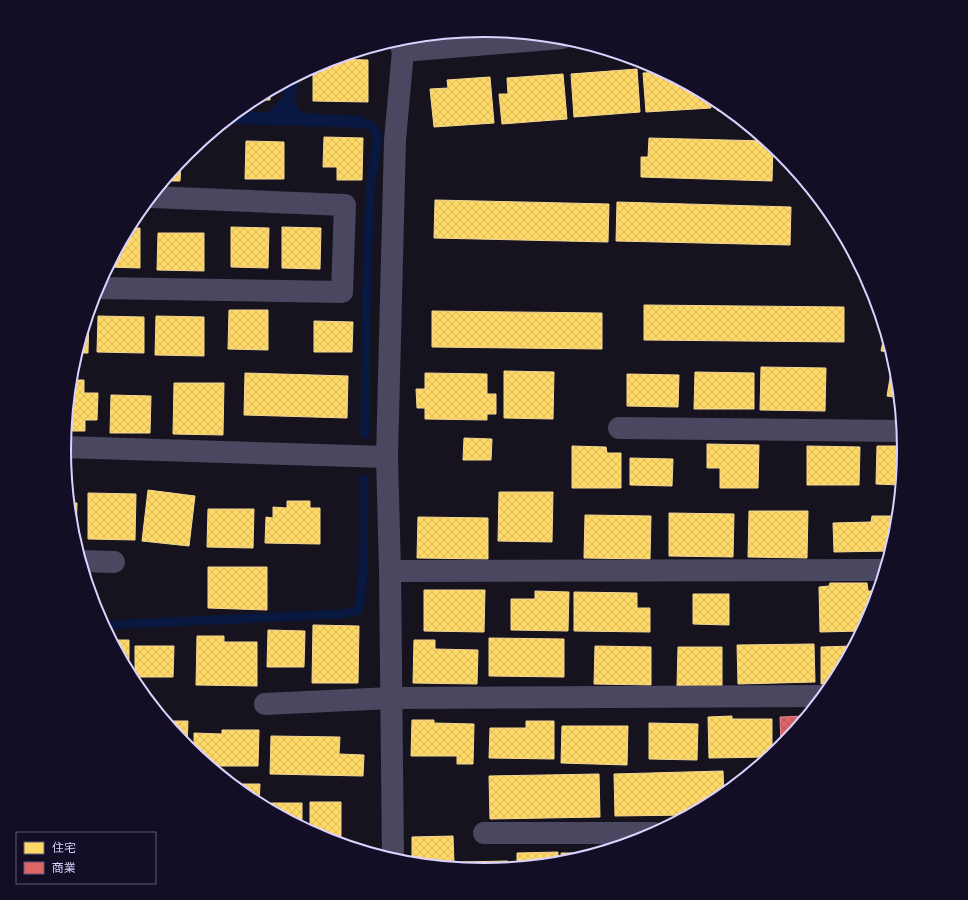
<svg xmlns="http://www.w3.org/2000/svg" width="968" height="900" font-family="'Golos Text','Noto Sans JP',sans-serif">
  <style>
    .water { fill: #081841 }
    .homes { fill: url(#homes-cross-hatch); stroke: #f4d794 }
    .shops { fill: url(#shops-cross-hatch); stroke: #de8694 }
    .lines { fill: none; stroke-linecap: round; stroke-linejoin: round }
    .stream { stroke: #081841; stroke-width: 9 }
    .minor { stroke: #4a4760; stroke-width: 22 }
    .rim { fill: none; stroke: #dad1ff; stroke-width: 2 }
  </style>
  <defs>
    <pattern id="homes-cross-hatch" width="8" height="8" patternUnits="userSpaceOnUse"><rect width="8" height="8" fill="#ffd966"/><path d="M0 0l8 8M0 8l8-8" fill="none" stroke="#d9ba61"/></pattern>
    <pattern id="shops-cross-hatch" width="8" height="8" patternUnits="userSpaceOnUse"><rect width="8" height="8" fill="#e06666"/><path d="M0 0l8 8M0 8l8-8" fill="none" stroke="#b05a5e"/></pattern>
  </defs>
  <rect width="100%" height="100%" fill="#16131f"/>
  <path class="water" d="M 298,76 L 295,104 L 303,113 L 364,116 L 366,128 L 237,124 L 225,122 L 240,110 L 267,113 L 283,98 L 284,83 Z"/>
  <g class="homes">
    <path d="M 332,59 L 368,60 L 368,102 L 313,101 L 313,67 L 323,62 Z"/>
    <path d="M 637,69 L 640,112 L 574,117 L 571,74 Z"/>
    <path d="M 663,72 L 710,97 L 711,108 L 646,112 L 643,73 Z"/>
    <path d="M 563,74 L 567,119 L 502,124 L 499,94 L 508,94 L 507,78 Z"/>
    <path d="M 490,77 L 494,123 L 434,127 L 430,89 L 448,88 L 447,80 Z"/>
    <path d="M 270,91 L 270,100 L 253,100 Z"/>
    <path d="M 717,101 L 718,101 L 729,110 L 718,111 Z"/>
    <path d="M 324,137 L 363,138 L 362,180 L 337,180 L 337,167 L 323,167 Z"/>
    <path d="M 649,138 L 766,141 L 773,146 L 772,181 L 641,177 L 641,157 L 648,157 Z"/>
    <path d="M 246,141 L 284,142 L 284,179 L 245,179 Z"/>
    <path d="M 181,161 L 180,181 L 164,181 Z"/>
    <path d="M 435,200 L 609,204 L 608,242 L 434,238 Z"/>
    <path d="M 617,202 L 791,207 L 790,245 L 616,241 Z"/>
    <path d="M 231,227 L 269,228 L 268,268 L 231,267 Z"/>
    <path d="M 282,227 L 321,228 L 320,269 L 282,268 Z"/>
    <path d="M 129,228 L 140,228 L 140,268 L 108,267 Z"/>
    <path d="M 158,233 L 204,233 L 204,271 L 157,270 Z"/>
    <path d="M 857,261 L 872,289 L 875,298 L 869,300 Z"/>
    <path d="M 644,305 L 844,307 L 844,342 L 644,340 Z"/>
    <path d="M 229,310 L 268,310 L 268,350 L 228,349 Z"/>
    <path d="M 432,311 L 602,313 L 602,349 L 432,347 Z"/>
    <path d="M 89,314 L 88,353 L 77,353 Z"/>
    <path d="M 98,316 L 144,317 L 144,353 L 97,352 Z"/>
    <path d="M 156,316 L 204,317 L 204,356 L 155,355 Z"/>
    <path d="M 314,321 L 353,322 L 352,352 L 314,352 Z"/>
    <path d="M 885,332 L 891,352 L 881,351 Z"/>
    <path d="M 891,353 L 894,362 L 890,361 Z"/>
    <path d="M 892,366 L 896,367 L 896,368 L 899,398 L 887,396 Z"/>
    <path d="M 761,367 L 826,368 L 825,411 L 760,410 Z"/>
    <path d="M 504,371 L 554,372 L 553,419 L 504,418 Z"/>
    <path d="M 695,372 L 754,373 L 754,409 L 694,409 Z"/>
    <path d="M 245,373 L 348,376 L 347,418 L 244,415 Z"/>
    <path d="M 425,373 L 487,374 L 487,394 L 496,394 L 496,414 L 487,414 L 487,420 L 425,419 L 425,408 L 417,408 L 416,389 L 425,389 Z"/>
    <path d="M 627,374 L 679,375 L 678,407 L 627,406 Z"/>
    <path d="M 71,380 L 84,380 L 84,393 L 98,393 L 97,420 L 85,420 L 85,431 L 66,431 Z"/>
    <path d="M 174,383 L 224,383 L 223,435 L 173,434 Z"/>
    <path d="M 111,395 L 151,396 L 150,433 L 110,433 Z"/>
    <path d="M 464,438 L 492,439 L 491,460 L 463,460 Z"/>
    <path d="M 707,444 L 759,445 L 758,488 L 720,488 L 720,468 L 707,468 Z"/>
    <path d="M 572,446 L 606,447 L 607,453 L 621,453 L 621,488 L 572,488 Z"/>
    <path d="M 807,446 L 860,447 L 859,485 L 807,485 Z"/>
    <path d="M 877,446 L 904,446 L 904,450 L 901,485 L 876,484 Z"/>
    <path d="M 630,458 L 673,459 L 672,486 L 630,485 Z"/>
    <path d="M 148,490 L 195,496 L 189,546 L 142,541 Z"/>
    <path d="M 499,492 L 553,492 L 552,542 L 498,541 Z"/>
    <path d="M 88,493 L 136,494 L 135,540 L 88,539 Z"/>
    <path d="M 287,501 L 310,501 L 310,508 L 320,508 L 320,544 L 265,543 L 266,517 L 273,518 L 273,507 L 287,508 Z"/>
    <path d="M 69,503 L 77,503 L 76,542 L 75,542 L 72,532 Z"/>
    <path d="M 208,509 L 254,509 L 253,548 L 207,547 Z"/>
    <path d="M 749,511 L 808,511 L 807,558 L 748,557 Z"/>
    <path d="M 669,513 L 734,514 L 733,557 L 669,556 Z"/>
    <path d="M 585,515 L 651,516 L 650,559 L 584,558 Z"/>
    <path d="M 872,516 L 896,516 L 896,532 L 890,551 L 834,552 L 833,523 L 871,522 Z"/>
    <path d="M 418,517 L 488,518 L 488,559 L 417,558 Z"/>
    <path d="M 208,567 L 267,567 L 267,610 L 208,608 Z"/>
    <path d="M 85,575 L 89,575 L 89,588 Z"/>
    <path d="M 830,583 L 867,583 L 868,591 L 878,591 L 872,611 L 861,631 L 820,632 L 819,587 L 829,586 Z"/>
    <path d="M 424,590 L 485,590 L 484,632 L 424,631 Z"/>
    <path d="M 535,591 L 569,592 L 568,631 L 511,630 L 511,599 L 535,599 Z"/>
    <path d="M 574,592 L 637,593 L 637,608 L 650,608 L 650,632 L 574,631 Z"/>
    <path d="M 693,594 L 729,594 L 729,625 L 693,624 Z"/>
    <path d="M 313,625 L 359,626 L 358,683 L 312,683 Z"/>
    <path d="M 268,630 L 305,631 L 304,667 L 267,667 Z"/>
    <path d="M 197,636 L 224,636 L 224,642 L 257,642 L 257,686 L 196,685 Z"/>
    <path d="M 489,638 L 564,639 L 564,677 L 489,676 Z"/>
    <path d="M 112,640 L 129,640 L 129,672 Z"/>
    <path d="M 414,640 L 435,640 L 435,649 L 478,650 L 477,684 L 413,683 Z"/>
    <path d="M 814,644 L 815,682 L 738,684 L 737,645 Z"/>
    <path d="M 135,646 L 174,646 L 173,677 L 135,677 Z"/>
    <path d="M 595,646 L 651,647 L 651,685 L 594,684 Z"/>
    <path d="M 853,646 L 833,683 L 821,684 L 821,647 Z"/>
    <path d="M 678,647 L 722,647 L 722,687 L 677,686 Z"/>
    <path d="M 732,716 L 732,719 L 772,719 L 772,754 L 769,757 L 709,758 L 708,717 Z"/>
    <path d="M 412,720 L 434,720 L 434,723 L 474,724 L 473,764 L 457,764 L 457,756 L 411,756 Z"/>
    <path d="M 165,721 L 188,721 L 187,747 Z"/>
    <path d="M 526,721 L 554,721 L 554,759 L 489,758 L 490,728 L 526,728 Z"/>
    <path d="M 649,723 L 698,724 L 697,760 L 649,759 Z"/>
    <path d="M 562,726 L 628,726 L 627,765 L 561,763 Z"/>
    <path d="M 222,730 L 259,730 L 258,766 L 210,766 L 194,752 L 194,733 L 222,734 Z"/>
    <path d="M 271,736 L 340,737 L 339,754 L 364,755 L 363,776 L 270,774 Z"/>
    <path d="M 723,771 L 724,794 L 717,799 L 688,815 L 615,816 L 614,774 Z"/>
    <path d="M 599,774 L 600,817 L 490,819 L 489,776 Z"/>
    <path d="M 232,784 L 260,784 L 259,804 L 250,799 Z"/>
    <path d="M 310,802 L 341,802 L 341,836 L 320,836 L 310,831 Z"/>
    <path d="M 271,803 L 302,803 L 302,826 L 271,810 Z"/>
    <path d="M 453,836 L 454,863 L 425,864 L 412,863 L 412,837 Z"/>
    <path d="M 558,852 L 558,863 L 517,867 L 517,853 Z"/>
    <path d="M 561,853 L 590,853 L 590,855 L 562,862 Z"/>
    <path d="M 508,861 L 508,868 L 484,870 L 460,868 L 460,862 Z"/>
  </g>
  <path class="shops" d="M 806,716 L 781,747 L 780,717 Z"/>
  <g class="lines">
    <g class="stream">
      <path d="M 353,123 L 371,125 L 378,135 L 370,189 L 366,309 L 365,434"/>
      <path d="M 104,625 L 341,614 L 359,610 L 363,571 L 364,479"/>
    </g>
    <g class="minor">
      <path d="M 403,51 L 562,38"/>
      <path d="M 97,288 L 342,292 L 345,205 L 151,197"/>
      <path d="M 619,428 L 902,431"/>
      <path d="M 64,447 L 387,457"/>
      <path d="M 81,561 L 114,562"/>
      <path d="M 390,571 L 884,570"/>
      <path d="M 265,704 L 391,698 L 823,696"/>
      <path d="M 484,833 L 654,833"/>
      <path d="M 393,859 L 390,571 L 387,457 L 395,140 L 403,51 L 398,39"/>
    </g>
  </g>
  <path d="M0 0H968V900H0ZM71 450a413 413 0 1 1 826 0a413 413 0 1 1-826 0Z" fill="#130d25" fill-rule="evenodd"/>
  <path class="rim" d="M71 450a413 413 0 1 1 826 0a413 413 0 1 1-826 0Z"/>
  <rect x="16" y="832" width="140" height="52" fill="#130d25" stroke="#635b7c"/>
  <rect x="24" y="842" width="20" height="12" fill="#ffd966" stroke="#635b7c"/>
  <text x="52" y="852" font-size="12" fill="#dad1ff">住宅</text>
  <rect x="24" y="862" width="20" height="12" fill="#e06666" stroke="#635b7c"/>
  <text x="52" y="872" font-size="12" fill="#dad1ff">商業</text>
</svg>
